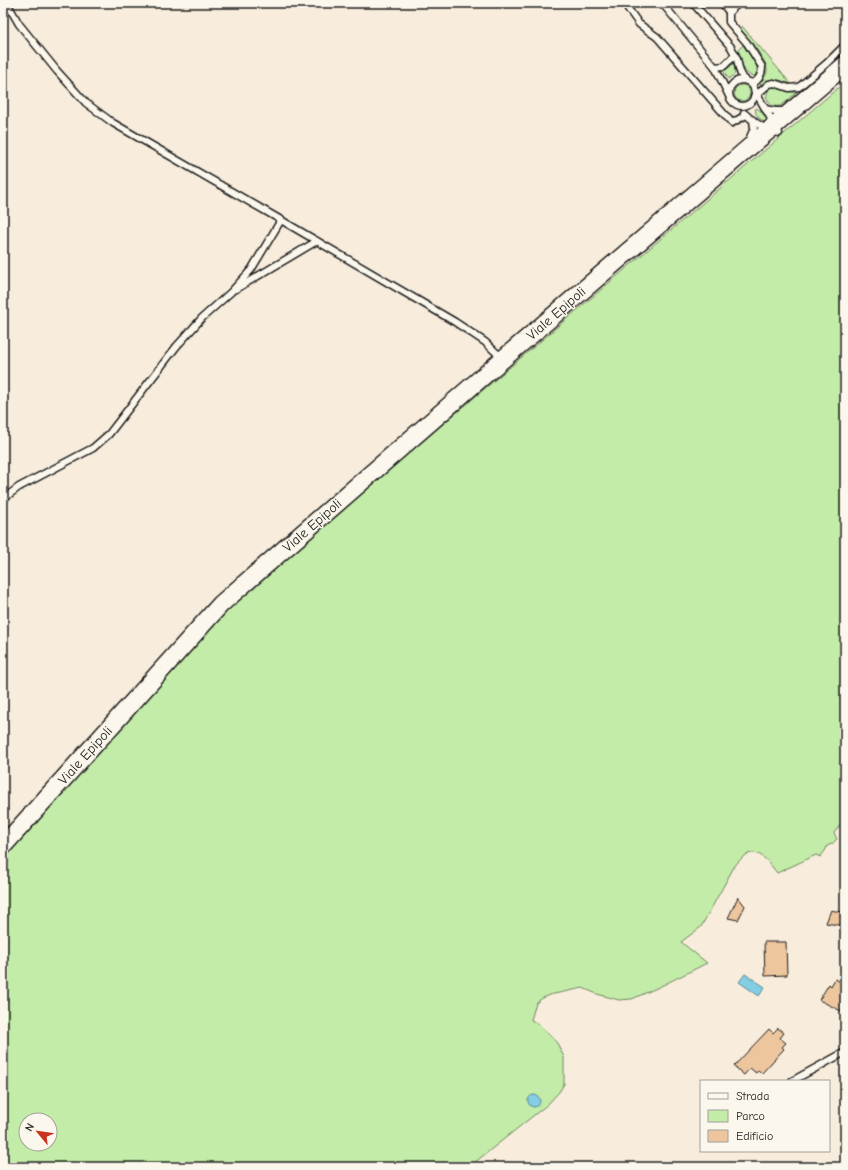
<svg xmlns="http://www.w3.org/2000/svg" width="848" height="1170" font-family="'Comic Neue',sans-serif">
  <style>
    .green { fill: #c2eca7; stroke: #6f8462; fill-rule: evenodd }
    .water { fill: #84cee5; stroke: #5a8795 }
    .building { fill: #eec69e; stroke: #1c1c1c }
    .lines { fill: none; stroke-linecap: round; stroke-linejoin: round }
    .service-casing { stroke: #1c1c1c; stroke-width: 9 }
    .secondary-casing { stroke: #1c1c1c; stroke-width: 20 }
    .service { stroke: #fbf7ec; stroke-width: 6 }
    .secondary { stroke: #fbf7ec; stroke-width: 17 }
    .labels { text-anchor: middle; stroke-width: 3; stroke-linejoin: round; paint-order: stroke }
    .street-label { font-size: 14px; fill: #1c1c1c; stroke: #fbf7ec }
  </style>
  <rect width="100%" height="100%" fill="#f8eddc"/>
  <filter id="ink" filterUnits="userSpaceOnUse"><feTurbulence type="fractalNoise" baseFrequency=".025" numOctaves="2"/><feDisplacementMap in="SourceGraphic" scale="8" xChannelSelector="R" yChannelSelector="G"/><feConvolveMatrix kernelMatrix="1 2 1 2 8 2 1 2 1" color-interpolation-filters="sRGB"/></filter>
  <g filter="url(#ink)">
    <g class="green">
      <path d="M 742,26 L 791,84 C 777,79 773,76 760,85 L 760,83 C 763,80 767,75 767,70 C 767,59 746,37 739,28 Z"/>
      <path d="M 743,45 C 749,54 762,66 755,76 C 741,76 743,59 738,50 Z"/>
      <path d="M 734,63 L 735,74 L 728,79 L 723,70 L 728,68 Z"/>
      <path d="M 845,82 L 845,823 L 840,825 L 834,833 L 837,839 L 832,844 L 827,846 L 825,851 L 820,857 L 816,855 L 777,873 C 762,853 752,843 734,867 L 701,927 L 681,942 L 707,963 L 659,987 L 632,999 L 619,1000 L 597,994 L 583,988 L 549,995 L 541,999 L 536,1003 L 531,1020 L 540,1025 L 557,1043 L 564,1057 L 564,1084 L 559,1092 L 548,1104 L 469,1167 L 3,1167 L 3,858 L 226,611 L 241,596 ZM 26,1120 L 50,1120 L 50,1144 L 26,1144 Z"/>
      <circle cx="742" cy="93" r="8"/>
      <path d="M 773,87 C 782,88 787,93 797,92 C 792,96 787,102 782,105 C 771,111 759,95 773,87 Z"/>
      <path d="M 756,108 C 761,110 765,116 767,121 L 765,123 C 760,119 753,114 756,108 Z"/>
    </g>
    <g class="water">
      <path d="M 745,974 L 765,987 L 759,996 L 739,982 Z"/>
      <circle cx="534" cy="1101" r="6"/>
    </g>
    <g class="building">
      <path d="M 738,897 L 745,906 L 738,920 L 728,918 Z"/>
      <path d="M 845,908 L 845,926 L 826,923 L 831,910 L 840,912 Z"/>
      <path d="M 764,942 L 786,942 L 787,975 L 765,976 Z"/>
      <path d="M 835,979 L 845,984 L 845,1013 L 819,1000 L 829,984 L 831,986 Z"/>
      <path d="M 778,1028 L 784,1033 L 780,1038 L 786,1043 L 782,1047 L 784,1049 L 762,1073 L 758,1070 L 756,1073 L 750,1068 L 744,1075 L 734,1066 L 769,1029 L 773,1033 Z"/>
    </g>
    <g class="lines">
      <g class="service-casing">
        <g id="service">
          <path d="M 7,3 L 19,24 L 57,71 L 86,103 L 113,123 L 281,220 L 455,322 L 485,342 L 502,358"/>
          <path d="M 624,3 L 639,24 L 657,37 L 732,123 L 746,115"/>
          <path d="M 662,3 L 715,67 L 729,96"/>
          <path d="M 693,3 L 731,47 C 733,51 735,54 737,59 C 739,67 739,76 747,81 C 757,87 762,74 762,67 L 747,43 L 729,22 L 729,12 L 739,3"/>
          <path d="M 722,3 L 729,12"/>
          <path d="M 715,67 L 724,66 L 735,55"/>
          <circle cx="742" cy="93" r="13"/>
          <path d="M 755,91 L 774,124"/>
          <path d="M 754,97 L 769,84 L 774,83 L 789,88 L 799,87 L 827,63 L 845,45"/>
          <path d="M 765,109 L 775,111 L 786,111"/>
          <path d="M 744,113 C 754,122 766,131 779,133"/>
          <path d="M 749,140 L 754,128 L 753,120"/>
          <path d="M 236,289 L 317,241"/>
          <path d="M 3,499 L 19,487 L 93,448 L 109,434 L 176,347 L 202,318 L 231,292 L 251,270 L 281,220"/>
          <path d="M 792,1081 L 845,1052"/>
        </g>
      </g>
      <g class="secondary-casing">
        <path id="secondary" d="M 3,846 L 221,604 L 503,359 L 845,65"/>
      </g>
      <use href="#service" class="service"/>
      <use href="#secondary" class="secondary"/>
    </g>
  </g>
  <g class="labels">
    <g class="street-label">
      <text transform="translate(556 313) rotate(-41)" y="5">Viale Epipoli</text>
      <text transform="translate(312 525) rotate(-41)" y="5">Viale Epipoli</text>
      <text transform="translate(85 755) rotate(-48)" y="5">Viale Epipoli</text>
    </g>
  </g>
  <rect width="848" height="1170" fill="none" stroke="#fbf7ec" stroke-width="16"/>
  <rect x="8" y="8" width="832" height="1154" fill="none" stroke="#1c1c1c" stroke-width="1.5" filter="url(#ink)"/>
  <rect x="700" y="1080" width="130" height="72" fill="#fbf7ec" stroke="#a29f99"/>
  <rect x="708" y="1093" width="20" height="6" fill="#fbf7ec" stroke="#a29f99"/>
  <text x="736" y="1100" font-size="12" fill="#1c1c1c">Strada</text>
  <rect x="708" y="1110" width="20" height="12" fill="#c2eca7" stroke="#a29f99"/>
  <text x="736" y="1120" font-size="12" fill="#1c1c1c">Parco</text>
  <rect x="708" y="1130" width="20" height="12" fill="#eec69e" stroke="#a29f99"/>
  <text x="736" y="1140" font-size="12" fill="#1c1c1c">Edificio</text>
  <g transform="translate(38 1132) rotate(299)"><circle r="19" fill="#fbf7ec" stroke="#a29f99"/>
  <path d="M0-3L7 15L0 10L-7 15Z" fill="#c8321e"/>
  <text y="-6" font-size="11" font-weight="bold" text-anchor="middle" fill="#1c1c1c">N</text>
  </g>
</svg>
